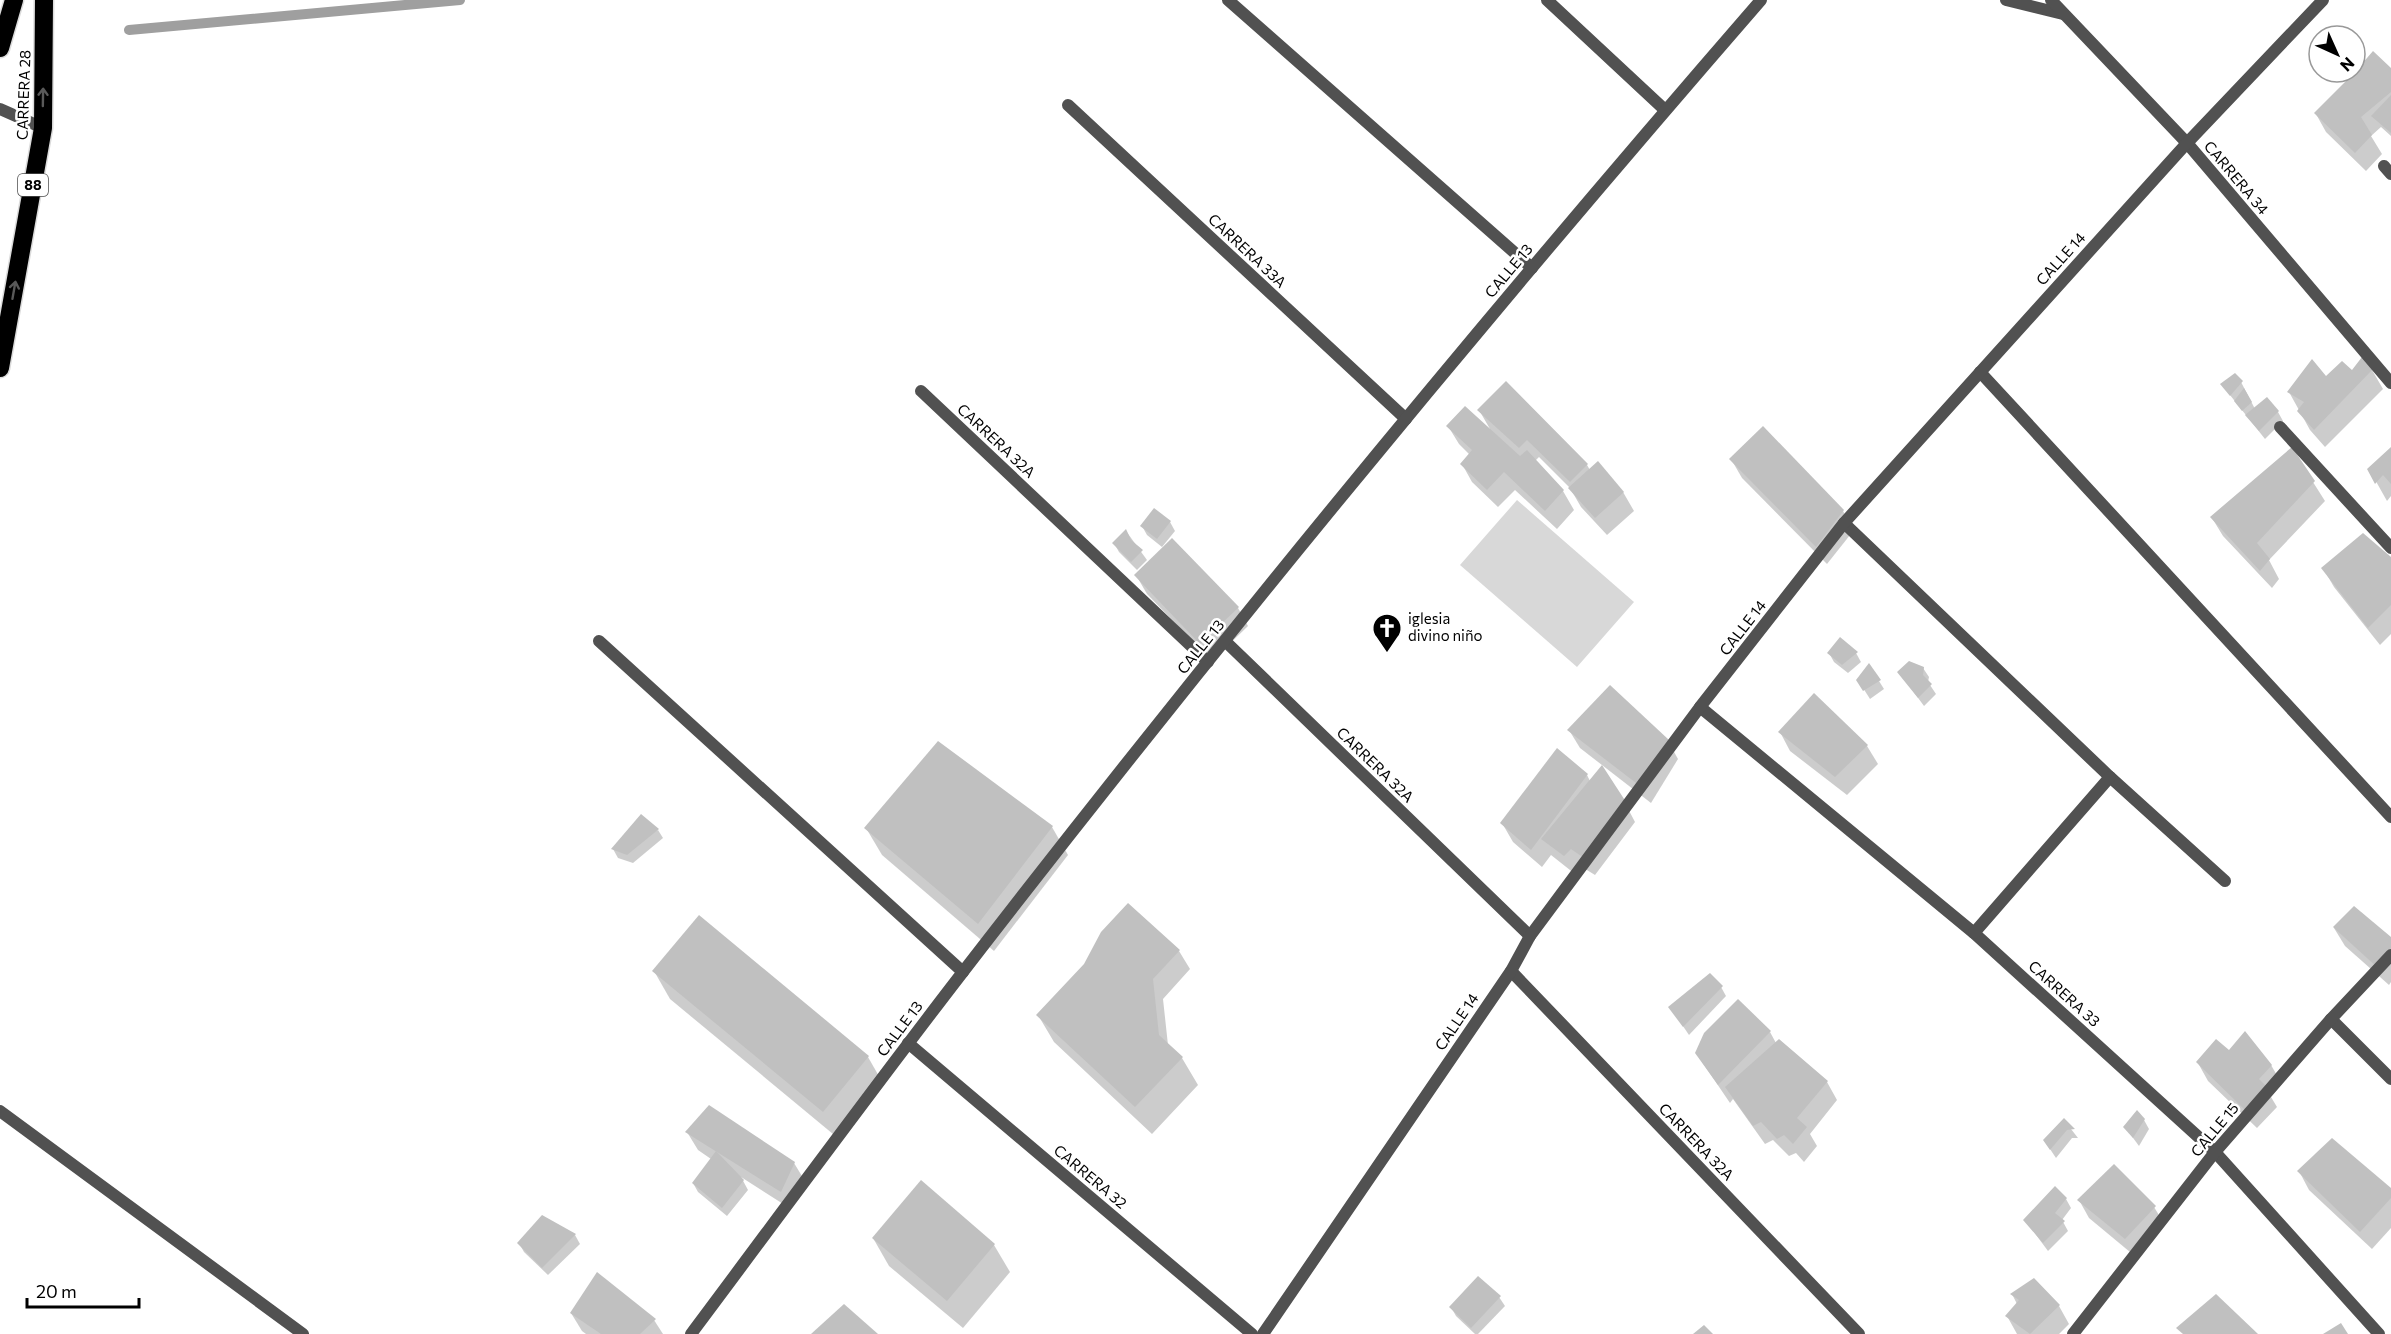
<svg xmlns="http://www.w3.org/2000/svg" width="2391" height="1334" font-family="Commissioner,sans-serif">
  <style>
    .green { fill: #d8d8d8 }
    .shadow { fill: #0003 }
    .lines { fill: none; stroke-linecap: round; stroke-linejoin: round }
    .stream { stroke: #9f9f9f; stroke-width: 10 }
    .building { fill: #c0c0c0 }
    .highway-casing { stroke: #dbdbdb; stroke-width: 21 }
    .street { stroke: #515151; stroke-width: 12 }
    .highway { stroke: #000; stroke-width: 18 }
    .oneway { stroke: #595959 }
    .labels { text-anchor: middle; stroke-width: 5; stroke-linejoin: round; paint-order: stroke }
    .shield { fill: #fff; stroke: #4c4c4c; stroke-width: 1.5 }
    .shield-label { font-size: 14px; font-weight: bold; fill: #000 }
    .street-label { font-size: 15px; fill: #000; stroke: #fff }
    .poi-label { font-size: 15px; fill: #000; stroke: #fff; text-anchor: start }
  </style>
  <rect width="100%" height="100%" fill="#fff"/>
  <path class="green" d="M 1517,500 L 1634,602 L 1577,667 L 1460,565 Z"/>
  <g class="shadow">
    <path d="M 2373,53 L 2391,71 L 2391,136 L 2381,127 L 2371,136 L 2382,154 L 2366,171 L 2326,132 L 2316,114 Z"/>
    <path d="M 2362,359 L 2372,370 L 2383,389 L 2325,447 L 2310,430 L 2289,392 L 2326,378 L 2352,372 Z"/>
    <path d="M 2241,382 L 2255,409 L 2278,412 L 2283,421 L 2265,439 L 2222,385 Z"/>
    <path d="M 1479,410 L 1587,465 L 1590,470 L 1623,492 L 1634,511 L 1607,535 L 1581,507 L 1570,488 L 1539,457 L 1535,461 L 1563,491 L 1574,510 L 1557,529 L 1515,490 L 1498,507 L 1472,482 L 1462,464 L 1470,455 L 1459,444 L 1448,426 L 1490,429 Z"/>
    <path d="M 2292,449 L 2325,501 L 2269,560 L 2279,579 L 2272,588 L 2223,536 L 2212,518 Z"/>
    <path d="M 2391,449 L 2391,496 L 2387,501 L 2369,469 Z"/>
    <path d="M 1731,459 L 1843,511 L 1854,530 L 1827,564 L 1742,478 Z"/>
    <path d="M 1170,522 L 1175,531 L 1162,547 L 1147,535 L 1142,526 Z"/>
    <path d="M 1126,531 L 1147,560 L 1137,570 L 1119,552 L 1114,543 Z"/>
    <path d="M 2391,559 L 2391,634 L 2380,645 L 2334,587 L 2323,568 Z"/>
    <path d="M 1136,575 L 1238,608 L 1248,626 L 1212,661 L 1147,594 Z"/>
    <path d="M 1840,639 L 1856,653 L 1861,662 L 1848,673 L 1834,662 L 1829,653 Z"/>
    <path d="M 1923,668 L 1929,677 L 1928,682 L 1936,694 L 1924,706 L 1899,672 Z"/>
    <path d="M 1858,680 L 1879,681 L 1884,689 L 1870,699 Z"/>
    <path d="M 1569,730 L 1668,741 L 1678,759 L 1651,803 L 1580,748 Z"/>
    <path d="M 1780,732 L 1867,746 L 1878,764 L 1847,795 L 1790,751 Z"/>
    <path d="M 938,743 L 1052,827 L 1068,855 L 994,951 L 882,855 L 866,828 Z"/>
    <path d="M 1587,775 L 1590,781 L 1625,803 L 1635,822 L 1595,875 L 1582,867 L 1575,874 L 1551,855 L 1542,867 L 1513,842 L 1502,823 Z"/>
    <path d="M 658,830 L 663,838 L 633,863 L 618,858 L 613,849 Z"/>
    <path d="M 2334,928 L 2391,939 L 2391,982 L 2389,985 L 2345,946 Z"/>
    <path d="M 1179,951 L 1190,969 L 1163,999 L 1168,1045 L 1182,1058 L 1198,1085 L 1152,1134 L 1054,1042 L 1038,1015 L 1086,964 Z"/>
    <path d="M 654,971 L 868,1057 L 884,1085 L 839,1139 L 670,999 Z"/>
    <path d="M 1721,987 L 1726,996 L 1689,1035 L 1670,1007 Z"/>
    <path d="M 1770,1032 L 1776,1043 L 1827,1082 L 1837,1100 L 1810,1134 L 1817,1146 L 1804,1162 L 1796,1153 L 1789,1156 L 1773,1140 L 1765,1144 L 1733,1099 L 1730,1103 L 1696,1053 Z"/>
    <path d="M 2229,1052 L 2271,1065 L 2282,1084 L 2271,1097 L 2277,1107 L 2257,1128 L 2208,1081 L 2198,1063 Z"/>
    <path d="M 2064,1120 L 2078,1138 L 2072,1138 L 2056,1158 L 2050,1149 Z"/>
    <path d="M 2144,1120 L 2149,1129 L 2139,1146 L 2125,1127 Z"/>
    <path d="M 687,1132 L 794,1163 L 805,1181 L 791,1209 L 741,1177 L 748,1190 L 727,1216 L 698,1192 L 693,1183 L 711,1159 L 698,1150 Z"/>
    <path d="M 2299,1171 L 2391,1190 L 2391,1228 L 2372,1249 L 2309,1190 Z"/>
    <path d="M 2066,1199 L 2071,1208 L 2062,1220 L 2068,1231 L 2048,1251 L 2025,1220 Z"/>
    <path d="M 2079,1200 L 2154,1207 L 2165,1225 L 2136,1257 L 2089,1218 Z"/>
    <path d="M 575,1235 L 580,1244 L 548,1275 L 524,1252 L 519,1243 Z"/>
    <path d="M 873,1238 L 994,1245 L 1010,1272 L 963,1328 L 889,1266 Z"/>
    <path d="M 2012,1294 L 2059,1306 L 2069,1324 L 2059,1334 L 2017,1334 L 2007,1316 L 2017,1304 Z"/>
    <path d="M 1499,1297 L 1505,1306 L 1478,1334 L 1475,1334 L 1456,1316 L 1451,1307 Z"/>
    <path d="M 571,1313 L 654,1320 L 663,1334 L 586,1334 L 582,1331 Z"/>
  </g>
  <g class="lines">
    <path class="stream" d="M 129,30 L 460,0"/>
  </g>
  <g class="building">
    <path d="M 2373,51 L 2391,68 L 2391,92 L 2361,117 L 2372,135 L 2355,153 L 2314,113 L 2355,72 Z"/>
    <path d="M 2391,95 L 2391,133 L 2371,116 Z"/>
    <path d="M 2362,357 L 2373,369 L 2314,430 L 2297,411 L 2304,402 L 2287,392 L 2312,359 L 2326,376 L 2342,361 L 2352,370 Z"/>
    <path d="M 2235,373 L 2243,381 L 2230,396 L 2220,384 Z"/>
    <path d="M 1506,381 L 1588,464 L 1570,482 L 1527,440 L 1519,448 L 1477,410 Z"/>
    <path d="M 2244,388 L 2252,402 L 2242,411 L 2234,401 Z"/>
    <path d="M 2267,397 L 2279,411 L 2259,431 L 2245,415 Z"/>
    <path d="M 1465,406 L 1520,456 L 1527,450 L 1564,490 L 1545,511 L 1504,472 L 1487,490 L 1460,464 L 1472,450 L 1446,426 Z"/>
    <path d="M 1763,426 L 1844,510 L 1816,547 L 1729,459 Z"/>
    <path d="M 2292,447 L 2315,481 L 2257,543 L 2270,559 L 2260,571 L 2210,517 Z"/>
    <path d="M 2391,447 L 2391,484 L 2383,475 L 2375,484 L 2367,469 Z"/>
    <path d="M 1598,461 L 1624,492 L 1595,518 L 1568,488 Z"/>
    <path d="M 1154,508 L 1171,521 L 1157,539 L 1140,526 Z"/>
    <path d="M 1126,529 L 1131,540 L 1143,550 L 1131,562 L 1112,543 Z"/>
    <path d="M 2363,533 L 2391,557 L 2391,605 L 2368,628 L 2321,568 Z"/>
    <path d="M 1172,538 L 1239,607 L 1200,644 L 1134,575 Z"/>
    <path d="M 1840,637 L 1858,652 L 1842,665 L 1827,653 Z"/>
    <path d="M 1909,661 L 1924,667 L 1923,675 L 1932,684 L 1918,698 L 1897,672 Z"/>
    <path d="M 1869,663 L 1881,680 L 1863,691 L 1856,680 Z"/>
    <path d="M 1610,685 L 1669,740 L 1640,786 L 1567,730 Z"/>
    <path d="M 1814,693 L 1868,745 L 1835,777 L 1778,732 Z"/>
    <path d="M 938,741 L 1053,826 L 978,924 L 864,828 Z"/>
    <path d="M 1557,748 L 1588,774 L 1531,850 L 1500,823 Z"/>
    <path d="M 1602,765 L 1626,802 L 1584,858 L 1571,849 L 1564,856 L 1541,839 Z"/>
    <path d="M 641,814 L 659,829 L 627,855 L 611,849 Z"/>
    <path d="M 1128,903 L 1180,950 L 1153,979 L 1159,1035 L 1183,1057 L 1135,1107 L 1036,1015 L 1084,964 L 1101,932 Z"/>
    <path d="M 2354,906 L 2391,937 L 2391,948 L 2378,968 L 2333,927 Z"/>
    <path d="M 699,915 L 869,1056 L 823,1112 L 652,971 Z"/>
    <path d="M 1710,973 L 1723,986 L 1683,1027 L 1668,1007 Z"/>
    <path d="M 1738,999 L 1771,1031 L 1718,1085 L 1695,1053 L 1704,1033 Z"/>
    <path d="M 2245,1031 L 2272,1065 L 2259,1079 L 2267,1087 L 2246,1111 L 2196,1062 L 2216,1039 L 2229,1050 Z"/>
    <path d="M 1779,1039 L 1828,1081 L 1797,1118 L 1807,1127 L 1793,1144 L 1784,1135 L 1777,1139 L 1761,1122 L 1753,1126 L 1725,1087 Z"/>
    <path d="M 709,1105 L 795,1162 L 781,1192 L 685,1132 Z"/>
    <path d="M 2137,1110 L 2145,1119 L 2133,1138 L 2123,1127 Z"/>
    <path d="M 2064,1118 L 2075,1129 L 2067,1130 L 2050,1150 L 2043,1140 Z"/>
    <path d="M 2332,1138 L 2391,1188 L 2391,1198 L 2360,1232 L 2297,1171 Z"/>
    <path d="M 716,1151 L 744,1180 L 722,1208 L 692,1183 Z"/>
    <path d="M 2114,1164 L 2156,1206 L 2125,1239 L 2077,1200 Z"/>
    <path d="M 921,1180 L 995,1244 L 947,1301 L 872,1238 Z"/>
    <path d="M 2055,1186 L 2067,1198 L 2055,1213 L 2065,1221 L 2043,1243 L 2023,1220 Z"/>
    <path d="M 542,1215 L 576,1234 L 542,1268 L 517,1243 Z"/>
    <path d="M 597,1272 L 656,1319 L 640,1334 L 601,1334 L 570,1313 Z"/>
    <path d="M 1478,1276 L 1501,1296 L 1471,1328 L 1449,1307 Z"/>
    <path d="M 2034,1278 L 2060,1305 L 2030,1334 L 2005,1316 L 2019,1300 L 2010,1294 Z"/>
    <path d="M 2216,1294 L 2258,1334 L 2183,1334 L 2176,1328 Z"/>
    <path d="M 844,1304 L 878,1334 L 811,1334 Z"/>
    <path d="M 2341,1323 L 2348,1334 L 2323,1334 Z"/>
    <path d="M 1704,1325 L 1713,1334 L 1693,1334 Z"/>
  </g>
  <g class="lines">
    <g class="highway-casing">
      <g id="highway">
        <path d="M 0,48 L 14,0"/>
        <path d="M 0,368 L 43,128 L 44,0"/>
      </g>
    </g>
    <g class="street">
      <path d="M 1228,0 L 1532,268"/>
      <path d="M 1547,0 L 1665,110"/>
      <path d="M 2006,0 L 2063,14"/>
      <path d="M 2051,0 L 2187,143 L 2391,383"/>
      <path d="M 1068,105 L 1406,419"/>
      <path d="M 0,109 L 43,128"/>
      <path d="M 2384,166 L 2391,174"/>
      <path d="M 1980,372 L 2391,817"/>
      <path d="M 921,391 L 1208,662"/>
      <path d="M 2280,427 L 2391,548"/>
      <path d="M 1844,523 L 2110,777 L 2225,881"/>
      <path d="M 599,641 L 963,972"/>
      <path d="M 1225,641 L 1530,936"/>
      <path d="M 1700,707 L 1974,933 L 2215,1152 L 2379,1334"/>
      <path d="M 1974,933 L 2110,777"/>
      <path d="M 1511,971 L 1859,1334"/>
      <path d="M 2331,1019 L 2391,1079"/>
      <path d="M 908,1043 L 1252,1334"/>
      <path d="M 0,1111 L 303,1334"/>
      <path d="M 691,1334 C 780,1215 868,1095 959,977 C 1217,643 1485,318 1761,0"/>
      <path d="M 1263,1334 L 1511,971 L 1530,936 L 1700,707 L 1844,523 L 2187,143 L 2323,0"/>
      <path d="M 2073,1334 L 2215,1152 L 2331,1019 L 2391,955"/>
    </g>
    <use href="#highway" class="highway"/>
  </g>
  <defs><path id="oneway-shaft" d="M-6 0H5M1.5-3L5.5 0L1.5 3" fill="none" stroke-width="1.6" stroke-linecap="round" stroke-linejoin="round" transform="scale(1.5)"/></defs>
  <g class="oneway">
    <use href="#oneway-shaft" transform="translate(43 97) rotate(-89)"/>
    <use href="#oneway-shaft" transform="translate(14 290) rotate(-80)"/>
  </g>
  <defs>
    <g id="church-pin" transform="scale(1.5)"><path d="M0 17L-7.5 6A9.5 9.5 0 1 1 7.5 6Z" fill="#000" stroke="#fff"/><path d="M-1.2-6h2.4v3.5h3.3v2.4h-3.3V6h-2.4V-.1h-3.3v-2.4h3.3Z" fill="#fff"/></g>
  </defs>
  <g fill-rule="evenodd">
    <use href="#church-pin" x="1387" y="628"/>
  </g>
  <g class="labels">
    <rect class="shield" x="18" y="174" width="30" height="22" rx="4.5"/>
    <g class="shield-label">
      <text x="33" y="190">88</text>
    </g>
    <g class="street-label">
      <text transform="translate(24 95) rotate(-88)" y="5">CARRERA 28</text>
      <text transform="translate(2236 178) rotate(50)" y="5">CARRERA 34</text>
      <text transform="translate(1247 251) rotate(43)" y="5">CARRERA 33A</text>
      <text transform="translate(2061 259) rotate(-48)" y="5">CALLE 14</text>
      <text transform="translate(1509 271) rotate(-50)" y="5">CALLE 13</text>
      <text transform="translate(996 441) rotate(43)" y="5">CARRERA 32A</text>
      <text transform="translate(1743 628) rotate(-52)" y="5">CALLE 14</text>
      <text transform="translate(1201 647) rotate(-51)" y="5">CALLE 13</text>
      <text transform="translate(1375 765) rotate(44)" y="5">CARRERA 32A</text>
      <text transform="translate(2064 994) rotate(42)" y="5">CARRERA 33</text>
      <text transform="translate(1457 1022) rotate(-56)" y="5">CALLE 14</text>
      <text transform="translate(900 1029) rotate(-53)" y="5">CALLE 13</text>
      <text transform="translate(2215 1130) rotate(-50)" y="5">CALLE 15</text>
      <text transform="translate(1696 1142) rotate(46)" y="5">CARRERA 32A</text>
      <text transform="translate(1090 1177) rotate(40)" y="5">CARRERA 32</text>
    </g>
    <g class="poi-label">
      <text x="1408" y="624">iglesia<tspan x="1408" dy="17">divino niño</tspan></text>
    </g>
  </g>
  <g transform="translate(2337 54) rotate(135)"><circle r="28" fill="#ffffff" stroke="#999999" stroke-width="1.5"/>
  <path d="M0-4.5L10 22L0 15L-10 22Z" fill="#000000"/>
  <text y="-9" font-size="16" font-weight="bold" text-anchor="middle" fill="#000000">N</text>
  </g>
  <path d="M27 1298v9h112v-9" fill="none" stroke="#000000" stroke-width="3"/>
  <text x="36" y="1298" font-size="18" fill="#000000" stroke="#ffffff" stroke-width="4.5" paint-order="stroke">20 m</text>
</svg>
